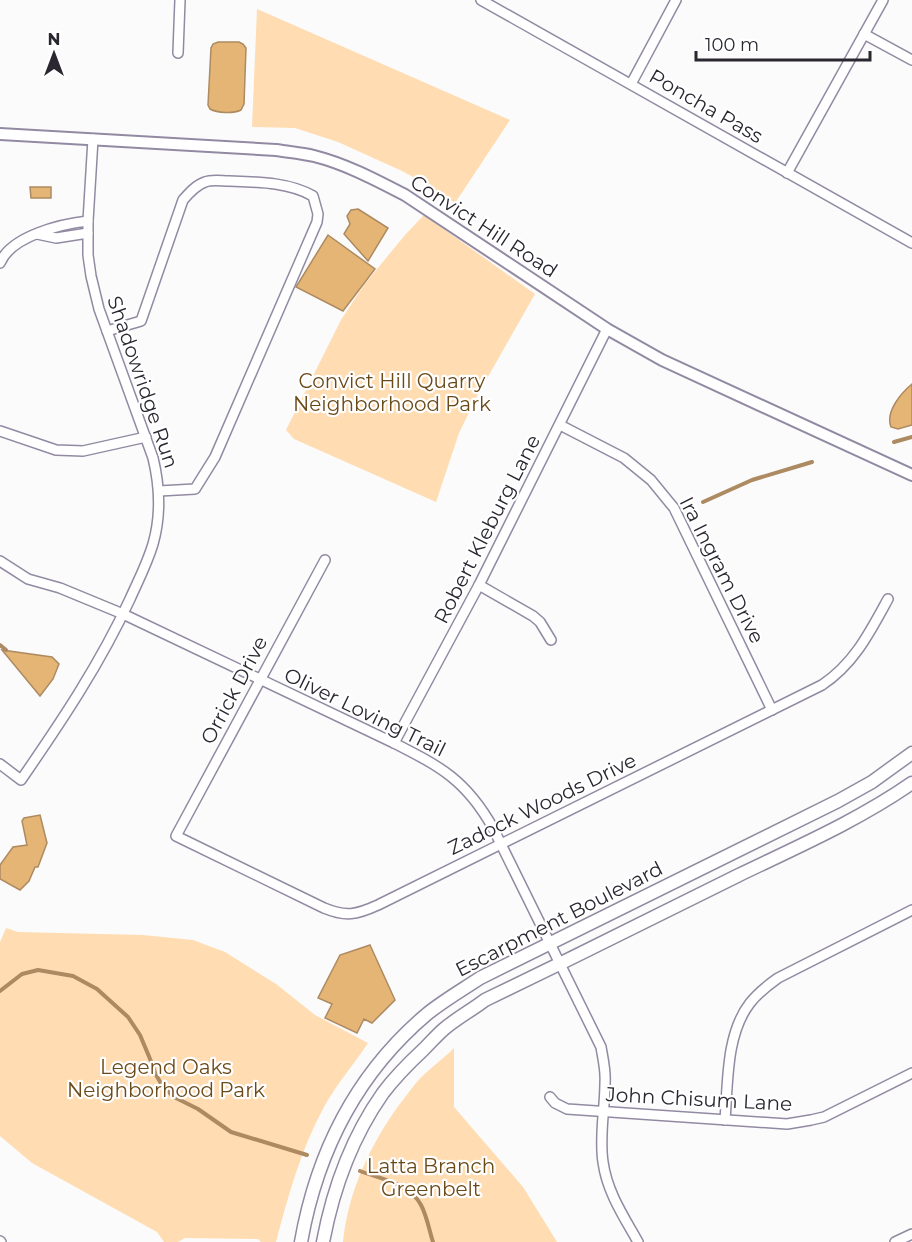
<svg xmlns="http://www.w3.org/2000/svg" width="912" height="1242" font-family="Montserrat,sans-serif">
  <style>
    .green { fill: #ffdcb1 }
    .water { fill: #e5b575; stroke: #ad8a61; stroke-width: 1.5 }
    .lines { fill: none; stroke-linecap: round; stroke-linejoin: round }
    .stream { stroke: #ad8a61; stroke-width: 4 }
    .minor-casing { stroke: #928aa2; stroke-width: 12 }
    .tertiary-casing { stroke: #928aa2; stroke-width: 14 }
    .secondary-casing { stroke: #928aa2; stroke-width: 15 }
    .minor { stroke: #fff; stroke-width: 9 }
    .tertiary { stroke: #fff; stroke-width: 10 }
    .secondary { stroke: #fff; stroke-width: 12 }
    .labels { text-anchor: middle; stroke-width: 4.5; stroke-linejoin: round; paint-order: stroke }
    .street-label { font-size: 20px; fill: #2b2731; stroke: #fff }
    .park-label { font-size: 20px; fill: #6b4a1a; stroke: #fff }
  </style>
  <rect width="100%" height="100%" fill="#fbfbfb"/>
  <g class="green">
    <path d="M 257,9 L 510,120 L 455,203 L 435,189 L 402,171 L 338,142 L 295,128 L 252,127 Z"/>
    <path d="M 424,215 L 535,294 L 477,396 L 459,433 L 436,502 L 294,439 L 286,430 L 341,320 L 364,285 L 405,235 Z"/>
    <path d="M 6,928 L 18,932 L 143,935 L 193,940 L 225,952 L 276,984 L 315,1015 L 368,1043 C 354,1064 336,1085 324,1107 C 301,1149 288,1196 276,1242 L 261,1242 L 258,1239 L 185,1238 L 178,1242 L 164,1242 L 157,1232 L 32,1163 L 0,1136 L 0,942 Z"/>
    <path d="M 454,1048 L 454,1107 L 523,1187 L 557,1242 L 343,1242 C 348,1192 370,1145 399,1105 C 405,1098 410,1090 416,1083 C 427,1070 442,1060 454,1048 Z"/>
  </g>
  <g class="water">
    <path d="M 218,42 L 239,42 L 243,44 L 246,48 L 244,104 L 241,110 C 233,114 217,113 210,109 L 208,105 L 211,48 L 213,44 Z"/>
    <path d="M 30,187 L 51,187 L 51,198 L 31,198 Z"/>
    <path d="M 358,209 L 388,228 L 368,261 L 344,234 L 350,224 L 347,216 L 351,210 Z"/>
    <path d="M 328,235 L 375,269 L 343,311 L 296,287 Z"/>
    <path d="M 912,384 L 912,425 L 898,429 L 891,427 C 885,412 901,393 912,384 Z"/>
    <path d="M 2,650 L 52,657 L 59,664 L 53,679 L 40,696 Z"/>
    <path d="M 40,815 L 47,843 L 38,867 L 35,867 L 29,881 L 20,890 L 0,879 L 0,865 L 13,847 L 27,845 L 22,821 L 24,818 Z"/>
    <path d="M 370,945 L 395,1000 L 372,1023 L 364,1019 L 357,1033 L 325,1018 L 332,1004 L 318,998 L 340,955 Z"/>
  </g>
  <g class="lines">
    <g class="stream">
      <path d="M 894,442 L 912,437"/>
      <path d="M 703,502 L 752,480 L 812,462"/>
      <path d="M 0,645 L 6,650"/>
      <path d="M 0,991 L 22,974 L 38,970 L 73,976 L 97,989 L 128,1017 L 140,1035 L 153,1066 L 155,1073 L 163,1087 L 174,1097 L 198,1109 L 231,1132 L 307,1155"/>
      <path d="M 360,1171 C 381,1179 410,1184 421,1205 C 427,1216 429,1230 433,1242"/>
    </g>
    <g class="minor-casing">
      <g id="minor">
        <path d="M 481,0 L 912,243"/>
        <path d="M 864,34 L 912,60"/>
        <path d="M 178,53 L 180,0"/>
        <path d="M 631,84 L 676,0"/>
        <path d="M 787,173 L 883,0"/>
        <path d="M 37,234 L 56,238 L 88,233"/>
        <path d="M 0,263 C 11,236 61,224 88,221"/>
        <path d="M 107,331 L 141,321 L 183,200 C 189,193 196,185 205,182 C 212,179 222,181 229,181 C 257,182 289,182 313,196 L 318,214 L 317,222 L 215,457 L 195,489 L 159,491"/>
        <path d="M 560,425 L 624,458 L 651,480 L 674,508 L 772,710"/>
        <path d="M 0,431 L 56,450 L 83,451 L 146,437"/>
        <path d="M 325,560 L 176,836 L 324,908 C 346,917 356,915 378,905 L 822,685 C 854,664 870,632 888,599"/>
        <path d="M 0,561 L 28,579 L 60,588 L 123,614 L 394,743 C 441,767 466,780 493,828 L 601,1047 C 603,1059 606,1071 605,1083 C 605,1109 599,1136 603,1162 C 607,1192 624,1217 638,1242"/>
        <path d="M 479,585 L 533,616 L 540,622 L 551,640"/>
        <path d="M 394,743 L 479,585 L 607,329"/>
        <path d="M 0,764 L 21,780 C 61,722 100,664 130,599 C 138,581 147,564 153,544 C 161,516 160,487 153,458 L 99,309 L 91,276 L 88,255 L 88,221 L 93,139"/>
        <path d="M 550,1097 L 555,1103 L 567,1109 L 787,1124 L 811,1120 L 824,1117 L 912,1073"/>
        <path d="M 725,1120 C 728,1082 726,1034 750,1003 C 758,993 768,985 778,978 L 912,910"/>
        <path d="M 0,1241 L 1,1242"/>
        <path d="M 895,1242 L 912,1234"/>
      </g>
    </g>
    <g class="tertiary-casing">
      <path id="tertiary" d="M 0,134 L 276,150 C 289,152 302,153 314,156 C 346,164 376,180 405,195 L 607,329 L 662,360 L 912,475"/>
    </g>
    <g class="secondary-casing">
      <g id="secondary">
        <path d="M 301,1242 C 317,1152 356,1074 427,1014 C 443,1001 462,990 480,978 L 838,801 L 872,782 L 912,753"/>
        <path d="M 323,1242 C 333,1189 352,1137 383,1093 C 395,1077 410,1062 424,1049 C 431,1042 437,1035 444,1029 C 457,1018 472,1010 485,1000 C 570,959 655,917 739,875 C 797,847 859,820 912,783"/>
      </g>
    </g>
    <use href="#minor" class="minor"/>
    <use href="#tertiary" class="tertiary"/>
    <use href="#secondary" class="secondary"/>
  </g>
  <g class="labels">
    <g class="street-label">
      <text transform="translate(706 106) rotate(30)" y="7">Poncha Pass</text>
      <text transform="translate(484 226) rotate(33)" y="7">Convict Hill Road</text>
      <text transform="translate(143 382) rotate(71)" y="7">Shadowridge Run</text>
      <text transform="translate(487 529) rotate(-63)" y="7">Robert Kleburg Lane</text>
      <text transform="translate(722 570) rotate(63)" y="7">Ira Ingram Drive</text>
      <text transform="translate(234 690) rotate(-62)" y="7">Orrick Drive</text>
      <text transform="translate(365 712) rotate(26)" y="7">Oliver Loving Trail</text>
      <text transform="translate(542 804) rotate(-26)" y="7">Zadock Woods Drive</text>
      <text transform="translate(559 919) rotate(-27)" y="7">Escarpment Boulevard</text>
      <text transform="translate(699 1099) rotate(3)" y="7">John Chisum Lane</text>
    </g>
    <g class="park-label">
      <text x="392" y="388">Convict Hill Quarry<tspan x="392" dy="23">Neighborhood Park</tspan></text>
      <text x="166" y="1074">Legend Oaks<tspan x="166" dy="23">Neighborhood Park</tspan></text>
      <text x="431" y="1173">Latta Branch<tspan x="431" dy="23">Greenbelt</tspan></text>
    </g>
  </g>
  <g transform="translate(54 54)" stroke="#ffffff" stroke-width="4.5" paint-order="stroke">
  <path d="M0-4.5L10 22L0 15L-10 22Z" fill="#2b2731"/>
  <text y="-9" font-size="16" font-weight="bold" text-anchor="middle" fill="#2b2731">N</text>
  </g>
  <path d="M696 51v9h174v-9" fill="none" stroke="#2b2731" stroke-width="3"/>
  <text x="705" y="51" font-size="18" fill="#2b2731" stroke="#ffffff" stroke-width="4.5" paint-order="stroke">100 m</text>
</svg>
